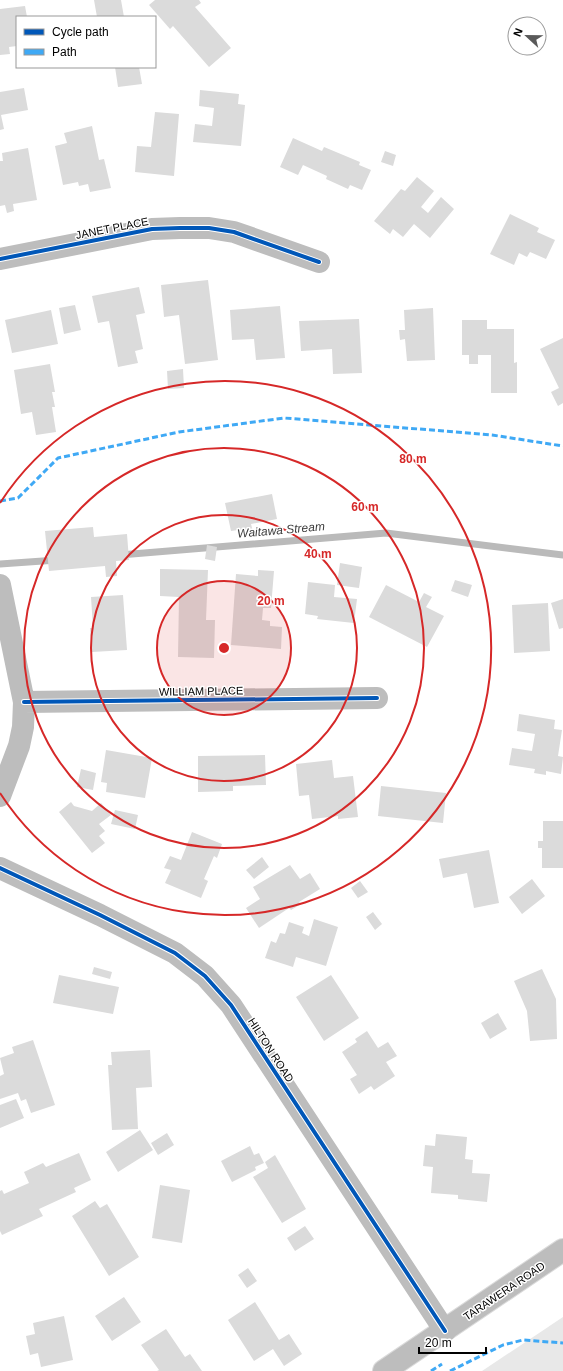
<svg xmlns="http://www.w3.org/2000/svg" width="563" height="1371" font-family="Arial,sans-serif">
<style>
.green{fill:#e8e8e8}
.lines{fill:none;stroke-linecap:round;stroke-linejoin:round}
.stream{stroke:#bababa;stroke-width:7}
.building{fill:#dbdbdb}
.major-casing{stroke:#dbdbdb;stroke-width:24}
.minor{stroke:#bdbdbd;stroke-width:22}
.major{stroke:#bdbdbd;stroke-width:22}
.quiet{stroke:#3fa9f5;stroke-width:3;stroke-dasharray:6 3;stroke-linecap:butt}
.cycleway-casing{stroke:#fff;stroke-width:6}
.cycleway{stroke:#0057b8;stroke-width:4}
.ring{fill:none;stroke:#d62828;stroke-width:2}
.labels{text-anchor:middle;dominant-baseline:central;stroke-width:3;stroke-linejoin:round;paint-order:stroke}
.street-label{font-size:11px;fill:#000;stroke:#fff}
.water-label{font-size:12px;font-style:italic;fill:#3d3d3d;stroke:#fff}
.centre{fill:#d62828;stroke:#fff;stroke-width:2}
.ring-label{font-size:12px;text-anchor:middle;font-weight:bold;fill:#d62828;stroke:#fff;stroke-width:3;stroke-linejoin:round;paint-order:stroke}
</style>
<rect width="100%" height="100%" fill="#fff"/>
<path class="green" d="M 563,1317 L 563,1371 L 482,1371 Z"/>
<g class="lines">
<path class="stream" d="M 120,555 L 386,533 L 563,555
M 0,564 L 57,560"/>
</g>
<path class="building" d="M 94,0 L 121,0 L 124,17 L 97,17 Z
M 155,0 L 199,0 L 201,3 L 195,7 L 231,48 L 209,67 L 173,26 L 170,29 L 149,5 Z
M 25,6 L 27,17 L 17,17 L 17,46 L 9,47 L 10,54 L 0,55 L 0,9 Z
M 115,67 L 139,67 L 142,84 L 118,87 Z
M 24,88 L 28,110 L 1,115 L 4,129 L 0,130 L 0,92 Z
M 200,90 L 239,94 L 238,104 L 245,105 L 241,146 L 193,142 L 195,124 L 212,126 L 214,108 L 199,106 Z
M 155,112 L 179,114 L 174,176 L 135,172 L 137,146 L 151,147 Z
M 92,126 L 99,160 L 104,159 L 111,188 L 90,192 L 88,184 L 79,186 L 78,182 L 63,185 L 55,146 L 67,143 L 64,133 Z
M 293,138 L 322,151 L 324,147 L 360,162 L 359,165 L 371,170 L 362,190 L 350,185 L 348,189 L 326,179 L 327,176 L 303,165 L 298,175 L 280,167 Z
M 28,148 L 37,200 L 13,204 L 14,211 L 7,213 L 5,205 L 0,206 L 0,161 L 3,161 L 2,153 Z
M 385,151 L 396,155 L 393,166 L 381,162 Z
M 417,177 L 434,191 L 421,207 L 428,213 L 441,197 L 454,209 L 430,238 L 414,224 L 403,237 L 393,229 L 390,234 L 374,221 L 401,189 L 405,191 Z
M 510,214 L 539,228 L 537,232 L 555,240 L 546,259 L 530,252 L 527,257 L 519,253 L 514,265 L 490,254 Z
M 208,280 L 218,360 L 185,364 L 179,315 L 164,317 L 161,285 Z
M 139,287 L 145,313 L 136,315 L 143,349 L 135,351 L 138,363 L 118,367 L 109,321 L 98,323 L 92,296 Z
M 75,305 L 81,330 L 64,334 L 59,308 Z
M 280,306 L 285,358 L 256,360 L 254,339 L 232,340 L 230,310 Z
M 433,308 L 435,360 L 407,361 L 405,339 L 400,340 L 399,330 L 405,330 L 404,310 Z
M 51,310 L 58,344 L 12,353 L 5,320 Z
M 359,319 L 362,373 L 333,374 L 332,349 L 301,351 L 299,321 Z
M 462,320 L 487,320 L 487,329 L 514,329 L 514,363 L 517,362 L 517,393 L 491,393 L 491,355 L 478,355 L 478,364 L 469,364 L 469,355 L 462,355 Z
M 563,338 L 563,403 L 558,406 L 551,392 L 559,388 L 540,349 Z
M 50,364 L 55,392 L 52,392 L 55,407 L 52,407 L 56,432 L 36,435 L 32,412 L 21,414 L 14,370 Z
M 183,369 L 184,388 L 168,389 L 167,371 Z
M 272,494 L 277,519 L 251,524 L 253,532 L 239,535 L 238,530 L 231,531 L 225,503 Z
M 93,527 L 94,537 L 127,534 L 129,560 L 116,561 L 117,576 L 106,577 L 105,566 L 49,571 L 45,531 Z
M 207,545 L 217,547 L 215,561 L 205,559 Z
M 340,563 L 362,567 L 359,588 L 337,585 Z
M 160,569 L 208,570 L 206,620 L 215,620 L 214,658 L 178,657 L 179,597 L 160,596 Z
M 258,570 L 274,571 L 271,608 L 263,608 L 262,620 L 270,621 L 270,626 L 282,627 L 281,649 L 231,645 L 236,574 L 258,576 Z
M 455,580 L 472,585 L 468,597 L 451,591 Z
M 308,582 L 335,585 L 334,597 L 357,599 L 354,623 L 317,619 L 318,616 L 305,614 Z
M 386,585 L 419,602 L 424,593 L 432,597 L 426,607 L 444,616 L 427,647 L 369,617 Z
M 123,595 L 127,650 L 92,652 L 90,628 L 93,628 L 91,597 Z
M 563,599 L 563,628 L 559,629 L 551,603 Z
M 548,603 L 550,651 L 514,653 L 512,605 Z
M 519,714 L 555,720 L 554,729 L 562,730 L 558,756 L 563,757 L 561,774 L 546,771 L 546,775 L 534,773 L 535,769 L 509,765 L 512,748 L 532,751 L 535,734 L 517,731 Z
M 106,750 L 152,758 L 145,798 L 106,792 L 107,783 L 101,782 Z
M 265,755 L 266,785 L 233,786 L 233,791 L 198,792 L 198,756 Z
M 332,760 L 334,778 L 353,776 L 358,817 L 338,819 L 338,816 L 312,819 L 309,795 L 299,796 L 296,764 Z
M 81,769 L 96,773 L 93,790 L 77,787 Z
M 381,786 L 446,793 L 443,823 L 378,816 Z
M 71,802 L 74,806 L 92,811 L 101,803 L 111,815 L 99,824 L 105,831 L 99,836 L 105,843 L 92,853 L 59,812 Z
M 115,810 L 138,815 L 135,829 L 111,824 Z
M 543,821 L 563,821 L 563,868 L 542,868 L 542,848 L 538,848 L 538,841 L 543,841 Z
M 192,832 L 222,844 L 217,858 L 214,856 L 204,879 L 208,881 L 201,898 L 165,883 L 171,870 L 164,868 L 170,856 L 181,860 Z
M 489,850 L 499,903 L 474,908 L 467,873 L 443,878 L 439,859 Z
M 262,857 L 269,867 L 254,879 L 246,870 Z
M 290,865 L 300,879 L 310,873 L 320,889 L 299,902 L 301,904 L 291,910 L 289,908 L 259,928 L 246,908 L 260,899 L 253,887 Z
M 532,879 L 545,896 L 522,914 L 509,897 Z
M 360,881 L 368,892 L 358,898 L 351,888 Z
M 373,912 L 382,924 L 375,930 L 366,917 Z
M 314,919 L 338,927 L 326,966 L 296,957 L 293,967 L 265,958 L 271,941 L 276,943 L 280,933 L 285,934 L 289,922 L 304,927 L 302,933 L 309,936 Z
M 94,967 L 112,972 L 110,979 L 92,974 Z
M 542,969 L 556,999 L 557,1039 L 530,1041 L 527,1011 L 514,981 Z
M 59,975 L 119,987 L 113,1014 L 53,1003 Z
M 331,975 L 359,1018 L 324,1041 L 296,997 Z
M 498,1013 L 507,1029 L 490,1039 L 481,1023 Z
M 367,1031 L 378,1048 L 388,1042 L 397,1056 L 386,1062 L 395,1076 L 374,1090 L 371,1086 L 359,1094 L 350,1079 L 357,1075 L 342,1052 L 357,1042 L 355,1039 Z
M 33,1040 L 55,1105 L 31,1113 L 26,1099 L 21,1101 L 18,1093 L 0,1099 L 0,1076 L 4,1074 L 0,1058 L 14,1053 L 12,1047 Z
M 150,1050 L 152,1087 L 136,1088 L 138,1129 L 112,1130 L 108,1065 L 112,1065 L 111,1052 Z
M 16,1099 L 24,1118 L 0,1128 L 0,1105 Z
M 140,1130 L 153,1150 L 118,1172 L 106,1152 Z
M 167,1133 L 174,1145 L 158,1155 L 151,1143 Z
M 436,1134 L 467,1137 L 465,1159 L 473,1160 L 472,1173 L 490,1174 L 487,1202 L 458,1199 L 458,1195 L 431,1193 L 433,1167 L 423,1166 L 425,1145 L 435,1146 Z
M 250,1146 L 254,1155 L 259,1153 L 264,1163 L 255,1167 L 256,1170 L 232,1182 L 221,1161 Z
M 79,1153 L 91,1180 L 74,1188 L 76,1192 L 39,1209 L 43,1216 L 2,1235 L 0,1231 L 0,1191 L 2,1190 L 4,1194 L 29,1183 L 24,1172 L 43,1163 L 46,1167 Z
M 275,1155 L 306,1209 L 282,1223 L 253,1177 L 268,1168 L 265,1162 Z
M 160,1185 L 190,1190 L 182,1243 L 152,1238 Z
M 95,1201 L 100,1208 L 107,1204 L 139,1257 L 109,1276 L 72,1216 Z
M 305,1226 L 314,1239 L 295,1251 L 287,1238 Z
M 248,1268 L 257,1281 L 247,1288 L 238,1275 Z
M 124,1297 L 141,1322 L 112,1341 L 95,1316 Z
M 255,1302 L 279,1340 L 289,1334 L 302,1354 L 284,1366 L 273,1349 L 254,1361 L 228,1320 Z
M 64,1316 L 73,1360 L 41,1367 L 38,1353 L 30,1355 L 26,1336 L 35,1334 L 33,1323 Z
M 166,1329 L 185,1357 L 190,1354 L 202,1371 L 157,1371 L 159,1370 L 141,1345 Z"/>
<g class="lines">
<defs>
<path id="major" d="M 384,1371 L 563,1250"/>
</defs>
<use href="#major" class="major-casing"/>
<path class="minor" d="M 0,259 L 152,229 L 180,228 L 209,228 L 234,232 L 319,262
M 0,585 L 24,702 L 23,727 L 19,746 L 0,796
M 24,702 L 377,698
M 0,868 L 100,915 L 175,953 L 205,976 L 231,1005 L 445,1331"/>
<use href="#major" class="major"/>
<path class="quiet" d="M 0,501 L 18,498 L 58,458 L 179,432 L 284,418 L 492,435 L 563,446
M 431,1371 L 442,1364
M 450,1371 L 503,1345 L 523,1340 L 563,1343"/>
<defs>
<path id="cycleway" d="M 0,259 L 152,229 L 180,228 L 209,228 L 234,232 L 319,262
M 24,702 L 377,698
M 0,868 L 100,915 L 175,953 L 205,976 L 231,1005 L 445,1331"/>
</defs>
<use href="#cycleway" class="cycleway-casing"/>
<use href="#cycleway" class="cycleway"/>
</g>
<circle cx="224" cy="648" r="67" fill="#d62828" fill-opacity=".12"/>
<g class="ring">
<circle cx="224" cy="648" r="67"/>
<circle cx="224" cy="648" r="133"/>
<circle cx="224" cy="648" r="200"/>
<path d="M0 503A267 267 0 1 1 0 793"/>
</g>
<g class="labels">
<g class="street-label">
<text transform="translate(112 228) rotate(-11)">JANET PLACE</text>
<text transform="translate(201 691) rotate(-1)">WILLIAM PLACE</text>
<text transform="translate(271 1050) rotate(57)">HILTON ROAD</text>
<text transform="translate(504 1291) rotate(-34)">TARAWERA ROAD</text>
</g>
<g class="water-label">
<text transform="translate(281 530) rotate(-5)">Waitawa Stream</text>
</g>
</g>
<circle cx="224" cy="648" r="6" class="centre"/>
<g class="ring-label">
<text x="413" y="463">80 m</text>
<text x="365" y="511">60 m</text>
<text x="318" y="558">40 m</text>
<text x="271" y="605">20 m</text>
</g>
<rect x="16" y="16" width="140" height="52" fill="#ffffff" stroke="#999999"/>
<rect x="24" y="29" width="20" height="6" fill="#0057b8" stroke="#999999"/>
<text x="52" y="36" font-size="12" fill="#000000">Cycle path</text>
<rect x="24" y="49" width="20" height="6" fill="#3fa9f5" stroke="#999999"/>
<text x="52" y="56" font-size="12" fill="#000000">Path</text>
<g transform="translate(527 36) rotate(292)"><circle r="19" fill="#ffffff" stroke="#999999"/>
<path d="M0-3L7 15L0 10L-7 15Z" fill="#595959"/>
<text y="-6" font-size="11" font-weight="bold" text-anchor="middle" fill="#000000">N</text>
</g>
<path d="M419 1347v6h67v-6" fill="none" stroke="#000000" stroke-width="2"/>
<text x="425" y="1347" font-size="12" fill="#000000" stroke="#ffffff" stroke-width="3" paint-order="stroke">20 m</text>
</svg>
